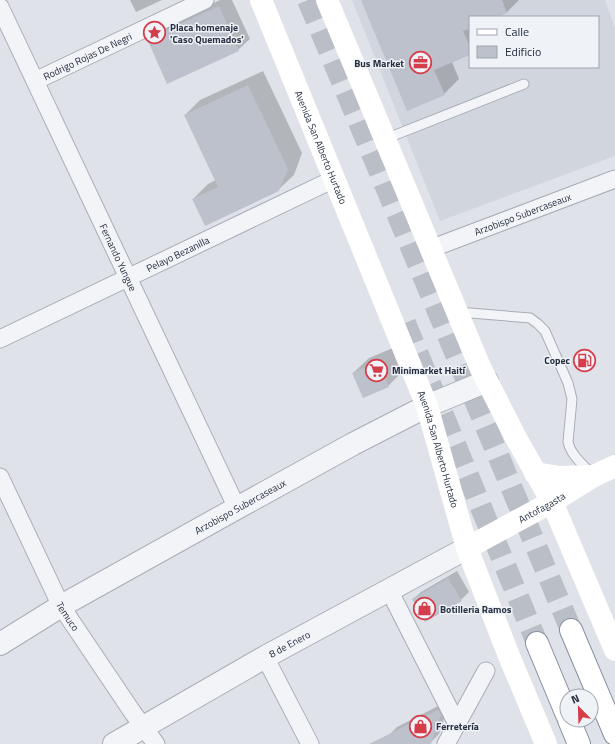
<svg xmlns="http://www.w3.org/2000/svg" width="615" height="744" font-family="'Titillium Web',sans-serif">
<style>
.built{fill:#d1d5de;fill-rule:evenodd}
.shadow{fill:#0003}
.building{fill:#bcc1cc}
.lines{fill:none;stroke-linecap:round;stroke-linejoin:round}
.motorway-tunnel{stroke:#babfc7;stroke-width:22;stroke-dasharray:22 11;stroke-linecap:butt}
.service-casing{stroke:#a8adb7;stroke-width:11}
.minor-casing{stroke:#a8adb7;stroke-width:19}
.tertiary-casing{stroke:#a8adb7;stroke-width:24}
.motorway-casing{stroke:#868fa1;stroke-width:24}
.service{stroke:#f2f4f7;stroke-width:9}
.minor{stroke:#f2f4f7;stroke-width:17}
.tertiary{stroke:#f2f4f7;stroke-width:22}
.secondary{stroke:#fff;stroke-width:22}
.motorway{stroke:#fff;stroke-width:22}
.labels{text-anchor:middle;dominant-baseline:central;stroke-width:3;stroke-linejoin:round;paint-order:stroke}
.poi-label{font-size:10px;font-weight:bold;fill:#272f41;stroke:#eff2f7;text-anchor:start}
.street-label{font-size:10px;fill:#272f41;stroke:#eff2f7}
</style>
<rect width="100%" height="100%" fill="#dfe3e9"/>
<path class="built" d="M 352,0 L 605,0 L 615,28 L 615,156 L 440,221 ZM 470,17 L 598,17 L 598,67 L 470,67 Z"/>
<path class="shadow" d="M 130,0 L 162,0 L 136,12 Z
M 220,0 L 232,0 L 250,39 L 238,50 L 148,39 L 159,28 Z
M 362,0 L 519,0 L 507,12 L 495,17 L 470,17 L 470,54 L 452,62 L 459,79 L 444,94 Z
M 263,71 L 302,153 L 294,175 L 278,190 L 193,199 L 208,184 L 216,180 L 185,115 L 200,100 Z
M 393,348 L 403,371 L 388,386 L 353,373 L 369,358 Z
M 457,571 L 469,592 L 461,600 L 426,621 L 413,599 L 421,592 Z
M 446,702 L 448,706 L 439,734 L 431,742 L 427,744 L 394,744 L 390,734 L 397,727 Z"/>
<path class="building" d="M 361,0 L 502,0 L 507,13 L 498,17 L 470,17 L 470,29 L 463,31 L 470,47 L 470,55 L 434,70 L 445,95 L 407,111 Z
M 219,6 L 239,51 L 167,84 L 147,39 Z
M 248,85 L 288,169 L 279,191 L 205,226 L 192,199 L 218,187 L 184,115 Z
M 378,362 L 389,387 L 363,398 L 352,373 Z
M 448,578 L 462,601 L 425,622 L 412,599 Z
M 438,710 L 441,715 L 431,744 L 369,744 Z"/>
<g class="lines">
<path class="motorway-tunnel" d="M 308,0 L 571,630
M 405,323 L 537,643"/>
<defs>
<path id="service" d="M 385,139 L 524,84
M 458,312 L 530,318 L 538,324 L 545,331 L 568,383 L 572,399 L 568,442 C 571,455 582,464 592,474"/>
<g id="minor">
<path id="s1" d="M 0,7 L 237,508"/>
<path id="s2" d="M 35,81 L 205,0"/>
<path id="s3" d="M 430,249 L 615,179"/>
<path id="s4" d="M 0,339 L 334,179"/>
<path id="s5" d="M 0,477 L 61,606 L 133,713 L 156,744"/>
<path d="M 389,590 L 457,724"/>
<path d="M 265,657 L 310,744"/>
<path d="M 446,744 L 486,671"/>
</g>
<g id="tertiary">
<path id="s6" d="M 0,644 L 61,606 L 237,508 L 353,444 L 427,406 L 487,381"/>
<path id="s7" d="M 114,744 L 265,657 L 467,548"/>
</g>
<path id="motorway" d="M 571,630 L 615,734
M 537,643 L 567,715
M 569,720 L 579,744"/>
</defs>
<use href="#service" class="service-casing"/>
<use href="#minor" class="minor-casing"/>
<use href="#tertiary" class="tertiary-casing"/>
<use href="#motorway" class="motorway-casing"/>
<use href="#service" class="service"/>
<use href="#minor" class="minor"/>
<use href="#tertiary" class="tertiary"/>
<g class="secondary">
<path id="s8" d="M 261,0 L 427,406 L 467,548 L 509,656 L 546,744"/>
<path d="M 327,0 L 480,367 L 516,438 L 552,502 L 615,650"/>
<path d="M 535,473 L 560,477 L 593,476"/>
<path id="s9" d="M 467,548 L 552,502 L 594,476 L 615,466"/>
</g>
<use href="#motorway" class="motorway"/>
</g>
<defs>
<symbol id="sight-ring" viewBox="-11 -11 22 22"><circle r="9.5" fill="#eff2f7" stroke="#d63d4a" stroke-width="1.5"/><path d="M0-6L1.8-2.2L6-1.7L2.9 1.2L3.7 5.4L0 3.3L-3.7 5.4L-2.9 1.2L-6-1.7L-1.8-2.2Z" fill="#d63d4a"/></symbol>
<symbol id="office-ring" viewBox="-11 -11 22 22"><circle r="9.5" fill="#eff2f7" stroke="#d63d4a" stroke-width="1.5"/><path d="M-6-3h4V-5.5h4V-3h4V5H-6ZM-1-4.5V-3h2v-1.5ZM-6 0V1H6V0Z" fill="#d63d4a"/></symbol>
<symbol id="fuel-ring" viewBox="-11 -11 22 22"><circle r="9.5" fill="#eff2f7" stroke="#d63d4a" stroke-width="1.5"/><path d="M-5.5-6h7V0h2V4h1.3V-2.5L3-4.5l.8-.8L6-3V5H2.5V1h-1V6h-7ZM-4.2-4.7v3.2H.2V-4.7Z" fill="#d63d4a"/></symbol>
<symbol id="supermarket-ring" viewBox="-11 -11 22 22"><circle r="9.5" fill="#eff2f7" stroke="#d63d4a" stroke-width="1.5"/><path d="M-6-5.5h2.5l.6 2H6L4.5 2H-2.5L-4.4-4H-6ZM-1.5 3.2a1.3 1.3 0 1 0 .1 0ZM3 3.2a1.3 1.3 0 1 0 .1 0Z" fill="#d63d4a"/></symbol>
<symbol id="shop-ring" viewBox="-11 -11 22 22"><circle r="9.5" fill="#eff2f7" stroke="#d63d4a" stroke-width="1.5"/><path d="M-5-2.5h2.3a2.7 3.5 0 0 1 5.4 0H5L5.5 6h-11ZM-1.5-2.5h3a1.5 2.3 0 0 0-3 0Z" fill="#d63d4a"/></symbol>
</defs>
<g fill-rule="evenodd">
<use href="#sight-ring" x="142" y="20" width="25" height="25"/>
<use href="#office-ring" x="408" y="50" width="25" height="25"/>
<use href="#fuel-ring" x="572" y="348" width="25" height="25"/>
<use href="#supermarket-ring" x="364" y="358" width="25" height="25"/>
<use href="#shop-ring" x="412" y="596" width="25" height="25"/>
<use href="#shop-ring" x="408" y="714" width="25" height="25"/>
</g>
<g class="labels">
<g class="poi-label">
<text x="170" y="27">Placa homenaje<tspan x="170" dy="12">'Caso Quemados'</tspan></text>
<text x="404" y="63" text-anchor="end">Bus Market</text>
<text x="570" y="360" text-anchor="end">Copec</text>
<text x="392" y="370">Minimarket Haití</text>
<text x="440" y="609">Botilleria Ramos</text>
<text x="436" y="726">Ferretería</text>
</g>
<g class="street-label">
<text stroke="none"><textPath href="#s2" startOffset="58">Rodrigo Rojas De Negri</textPath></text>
<text stroke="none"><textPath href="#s8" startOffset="159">Avenida San Alberto Hurtado</textPath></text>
<text stroke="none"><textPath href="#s3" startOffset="99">Arzobispo Subercaseaux</textPath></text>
<text stroke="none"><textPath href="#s4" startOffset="197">Pelayo Bezanilla</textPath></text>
<text stroke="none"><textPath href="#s1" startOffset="277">Fernando Yungue</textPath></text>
<text stroke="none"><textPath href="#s8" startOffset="483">Avenida San Alberto Hurtado</textPath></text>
<text stroke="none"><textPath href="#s6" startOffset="277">Arzobispo Subercaseaux</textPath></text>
<text stroke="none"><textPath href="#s9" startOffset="85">Antofagasta</textPath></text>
<text stroke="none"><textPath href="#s5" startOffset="155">Temuco</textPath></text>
<text stroke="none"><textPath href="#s7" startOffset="202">8 de Enero</textPath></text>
</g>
</g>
<rect x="469" y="16" width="130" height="52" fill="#eff2f7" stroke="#9fa4ae"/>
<rect x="477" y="29" width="20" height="6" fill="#ffffff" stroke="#9fa4ae"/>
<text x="505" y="36" font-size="12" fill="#272f41">Calle</text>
<rect x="477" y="46" width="20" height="12" fill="#bcc1cc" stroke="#9fa4ae"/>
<text x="505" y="56" font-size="12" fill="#272f41">Edificio</text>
<g transform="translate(579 708) rotate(337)"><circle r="19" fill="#eff2f7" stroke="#9fa4ae"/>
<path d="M0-3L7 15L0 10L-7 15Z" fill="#d63d4a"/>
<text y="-6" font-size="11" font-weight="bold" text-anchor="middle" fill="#272f41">N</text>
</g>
</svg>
